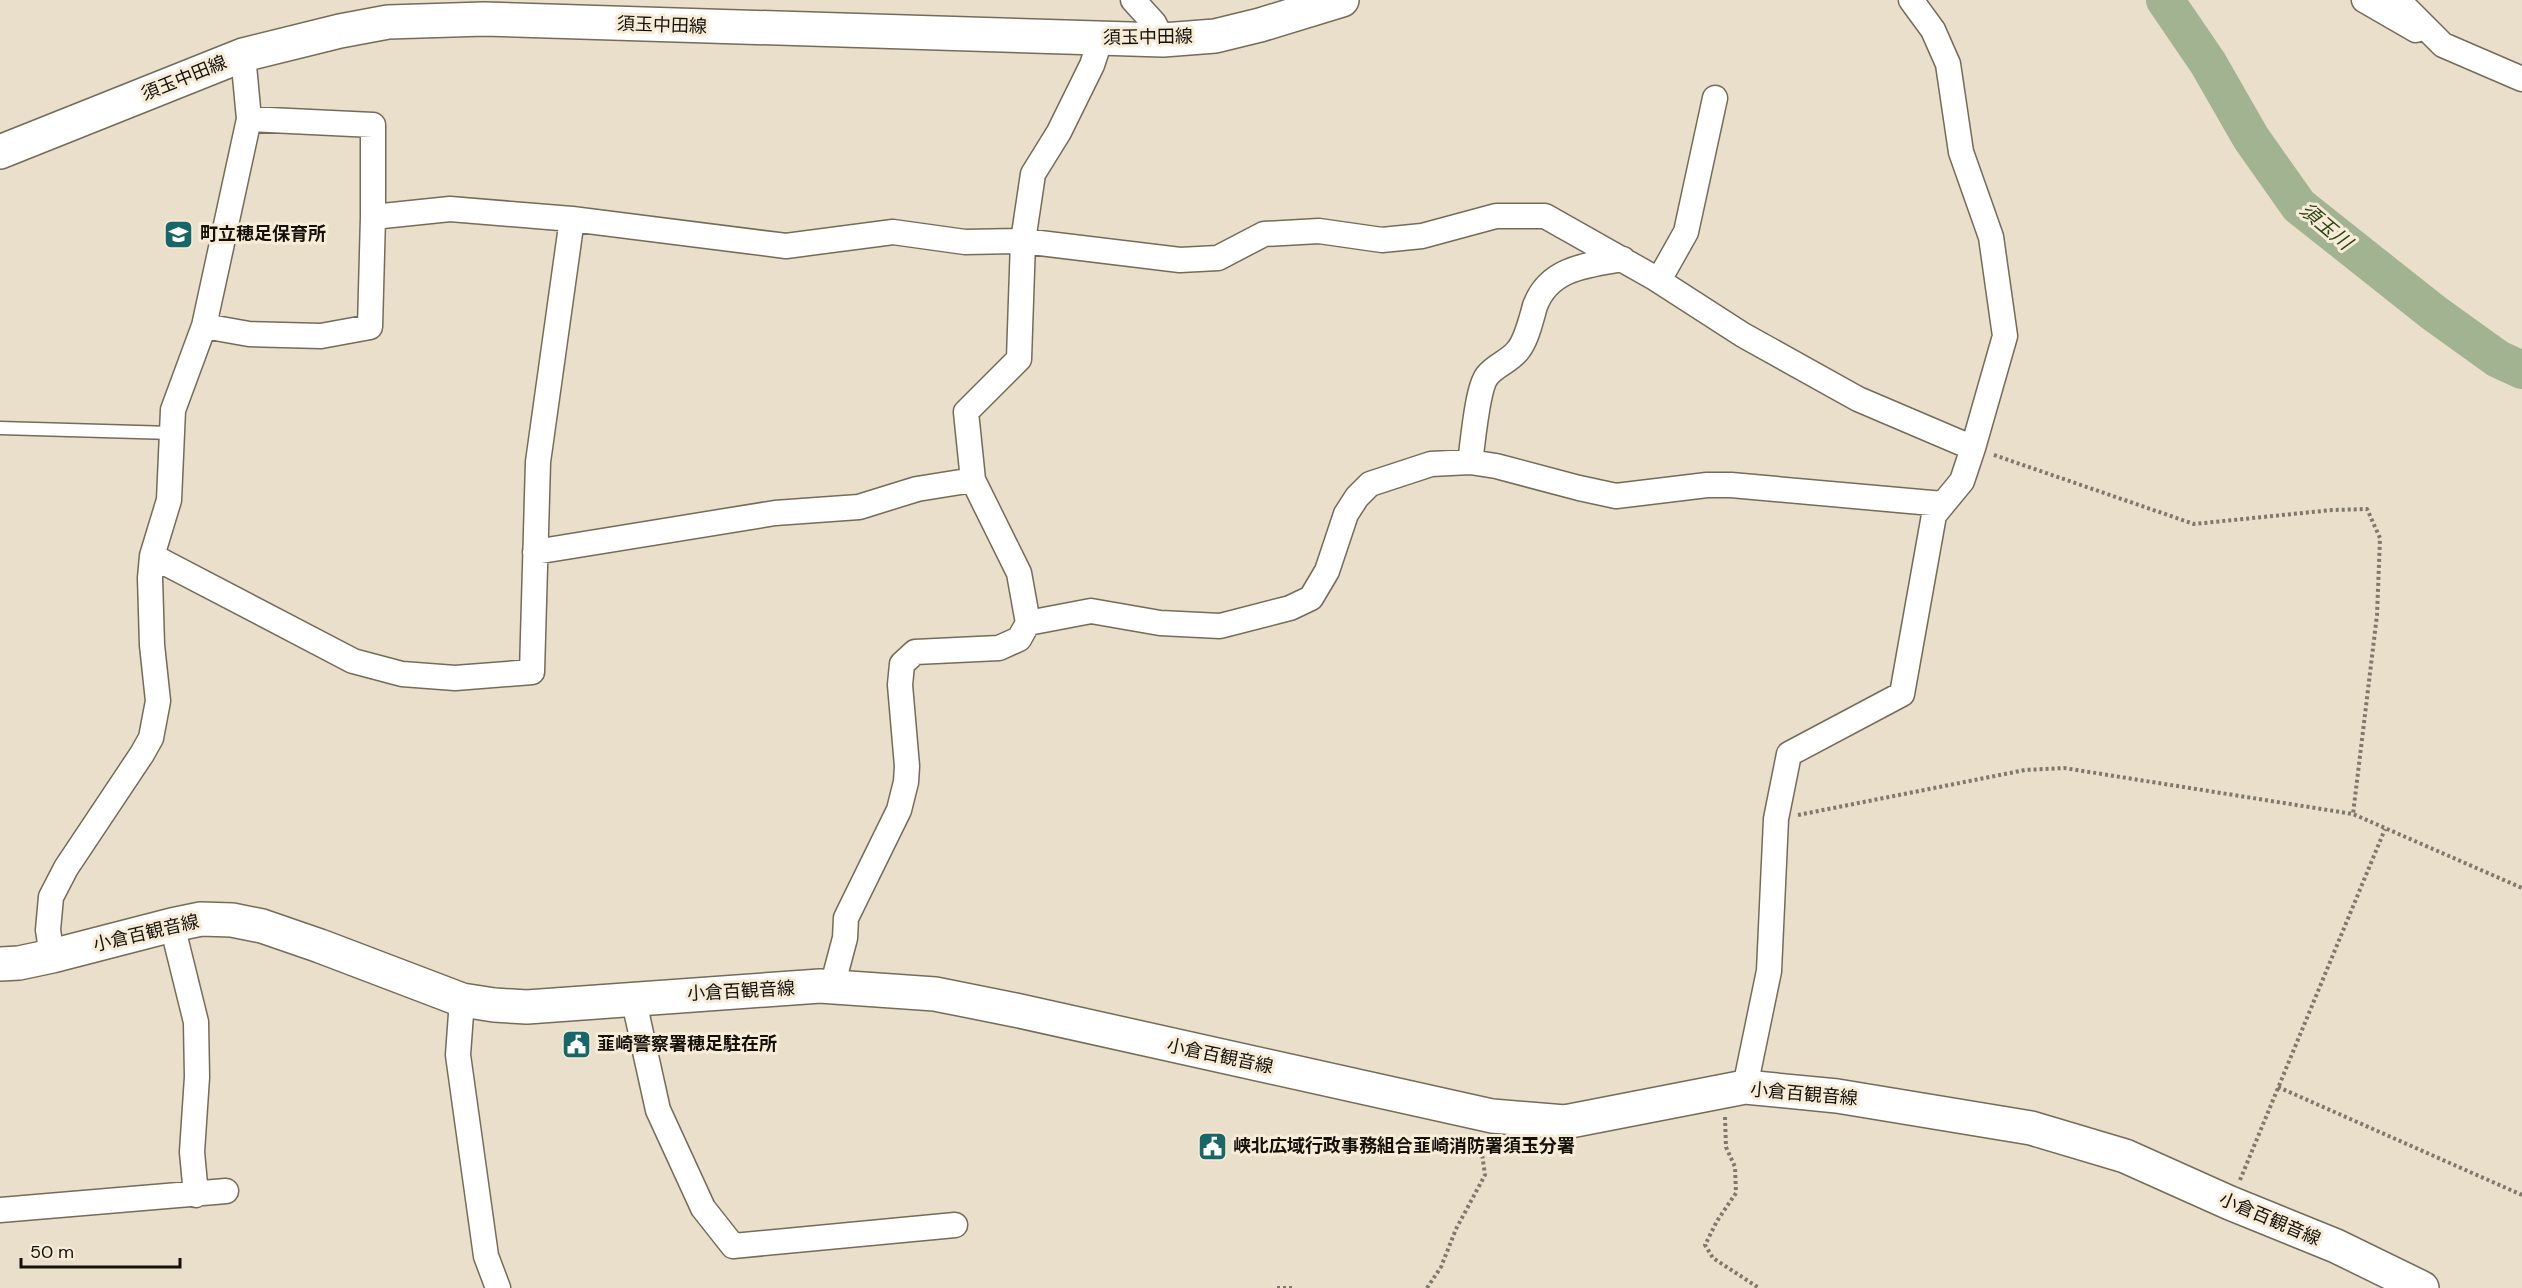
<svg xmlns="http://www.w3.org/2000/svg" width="2522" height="1288" font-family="'DM Sans','Noto Sans JP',sans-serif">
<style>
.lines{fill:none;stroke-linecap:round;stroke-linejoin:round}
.river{stroke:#a2b392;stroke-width:38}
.lane-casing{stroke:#746b59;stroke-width:15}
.street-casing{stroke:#746b59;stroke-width:27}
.secondary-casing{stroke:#746b59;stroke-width:36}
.path{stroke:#80796b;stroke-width:4;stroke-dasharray:3 3;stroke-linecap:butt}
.lane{stroke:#fff;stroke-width:12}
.street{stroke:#fff;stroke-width:24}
.secondary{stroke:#fff;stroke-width:33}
.labels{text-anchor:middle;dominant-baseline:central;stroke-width:6;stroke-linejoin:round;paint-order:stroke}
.street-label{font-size:18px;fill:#15110a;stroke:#f6ecd8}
.poi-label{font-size:18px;font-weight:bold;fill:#15110a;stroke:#f6ecd8;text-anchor:start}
.water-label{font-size:20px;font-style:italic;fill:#2d4310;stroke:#f6ecd8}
</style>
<rect width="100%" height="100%" fill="#e9dfcb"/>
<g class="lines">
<path class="river" d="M 2165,0 L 2208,63 L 2251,138 L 2299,206 L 2434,313 L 2498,359 L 2522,370"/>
<defs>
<path id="lane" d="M 0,428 L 172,433"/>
<path id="street" d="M 1133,0 L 1154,23 L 1163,40
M 2364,0 L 2416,30
M 2398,0 L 2443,45 L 2522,79
M 249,119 L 373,125 L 373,217 L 450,209 L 572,219 L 786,246 L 893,232 L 965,242 L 1023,241 L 1180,260 L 1218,258 L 1264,234 L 1319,231 L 1382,240 L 1422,236 L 1496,216 L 1545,216 L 1653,277 L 1743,335 L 1858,399 L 1973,448
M 1659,280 L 1686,232 L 1715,98
M 204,326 L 249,334 L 321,336 L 370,327 L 373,217
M 1470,462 C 1473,443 1477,389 1487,376 C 1495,365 1511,361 1519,349 C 1527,338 1531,320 1535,306 C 1549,268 1587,265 1623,259
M 535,552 L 775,513 L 859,507 L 917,489 L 973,480
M 152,556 L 353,661 L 402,674 L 455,678 L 532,672 L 538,462 L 572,219
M 1028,623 L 1019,573 L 973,480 L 966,412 L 1019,359 L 1023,241 L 1033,174 L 1059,132 L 1092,65 L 1101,38
M 172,925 L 196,1022 L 197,1077 L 192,1152 L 196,1195
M 52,956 L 48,930 L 51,897 L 66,868 L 142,754 L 151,738 L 158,701 L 152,645 L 150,578 L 152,556 L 169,500 L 173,410 L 204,326 L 249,119 L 243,55
M 832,987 L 845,938 L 846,918 L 899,810 L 906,782 L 907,766 L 900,685 L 902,664 L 915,652 L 999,648 L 1019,639 L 1028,623 L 1091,611 L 1160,623 L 1220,626 L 1290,608 L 1311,598 L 1327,571 L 1346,514 L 1357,497 L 1370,484 L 1431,464 L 1470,462 L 1496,466 L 1579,488 L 1616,496 L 1707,485 L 1731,485 L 1943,504
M 633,997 L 658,1110 L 703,1208 L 733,1246 L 955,1225
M 462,1000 L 458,1055 L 486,1256 L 498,1288
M 1745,1087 L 1769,971 L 1776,819 L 1789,754 L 1902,694 L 1934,515 L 1962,481 L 1973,448 L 2005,336 L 1991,237 L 1961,152 L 1948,64 L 1933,30 L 1911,0
M 0,1210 L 226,1191"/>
<path id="secondary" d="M 0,152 L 243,55 L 340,31 L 388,22 L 484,19 L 1163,40 L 1215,36 L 1260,25 L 1342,0
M 0,964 L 19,963 L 52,956 L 172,925 L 201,919 L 232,920 L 262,926 L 320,946 L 462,1000 L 494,1005 L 527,1007 L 820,986 L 935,994 L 1015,1010 L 1492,1116 L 1565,1122 L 1745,1087 L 1837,1096 L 2031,1128 L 2125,1156 L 2230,1203 L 2336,1246 L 2422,1288"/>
</defs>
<use href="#lane" class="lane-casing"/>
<use href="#street" class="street-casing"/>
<use href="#secondary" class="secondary-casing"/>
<path class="path" d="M 1994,455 L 2194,524 L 2332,510 L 2367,509 L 2380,538 L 2377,615 L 2353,814
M 1798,815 L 2025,770 L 2064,768 L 2353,814 L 2522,888
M 2278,1087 L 2522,1195
M 1725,1117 L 1726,1147 L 1735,1167 L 1736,1193 L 1717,1221 L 1705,1245 L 1713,1258 L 1759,1288
M 2240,1180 L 2385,829
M 1277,1288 L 1293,1288
M 1427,1288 L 1441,1267 L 1456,1229 L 1485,1175 L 1480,1139"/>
<use href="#lane" class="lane"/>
<use href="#street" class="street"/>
<use href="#secondary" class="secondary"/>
</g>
<defs>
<symbol id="school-square" viewBox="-11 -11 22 22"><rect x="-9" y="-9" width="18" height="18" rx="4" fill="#186768" stroke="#f6ecd8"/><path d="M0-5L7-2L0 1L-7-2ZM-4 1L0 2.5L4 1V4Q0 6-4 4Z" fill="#fff"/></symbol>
<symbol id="civic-square" viewBox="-11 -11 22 22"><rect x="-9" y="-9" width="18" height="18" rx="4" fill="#186768" stroke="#f6ecd8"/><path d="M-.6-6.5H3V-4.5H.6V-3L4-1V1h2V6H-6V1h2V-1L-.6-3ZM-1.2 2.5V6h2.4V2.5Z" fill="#fff"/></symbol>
</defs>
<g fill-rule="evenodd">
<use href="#school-square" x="162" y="218" width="33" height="33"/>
<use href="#civic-square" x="560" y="1028" width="33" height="33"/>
<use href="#civic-square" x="1196" y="1130" width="33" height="33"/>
</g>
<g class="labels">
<g class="street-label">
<text transform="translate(662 25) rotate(2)">須玉中田線</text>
<text transform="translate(1148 37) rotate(-1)">須玉中田線</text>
<text transform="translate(184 78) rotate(-22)">須玉中田線</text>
<text transform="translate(146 933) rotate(-13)">小倉百観音線</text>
<text transform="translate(741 991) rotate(-3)">小倉百観音線</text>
<text transform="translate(1220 1056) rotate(12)">小倉百観音線</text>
<text transform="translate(1804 1094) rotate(5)">小倉百観音線</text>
<text transform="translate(2270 1219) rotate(23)">小倉百観音線</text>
</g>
<g class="poi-label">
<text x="200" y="234">町立穂足保育所</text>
<text x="597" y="1044">韮崎警察署穂足駐在所</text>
<text x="1233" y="1146">峡北広域行政事務組合韮崎消防署須玉分署</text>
</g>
<g class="water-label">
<text transform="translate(2326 226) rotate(40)">須玉川</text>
</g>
</g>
<path d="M21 1258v9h159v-9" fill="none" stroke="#15110a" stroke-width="3"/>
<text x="30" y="1258" font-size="18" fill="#15110a" stroke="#f6ecd8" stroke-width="4.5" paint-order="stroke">50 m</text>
</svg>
